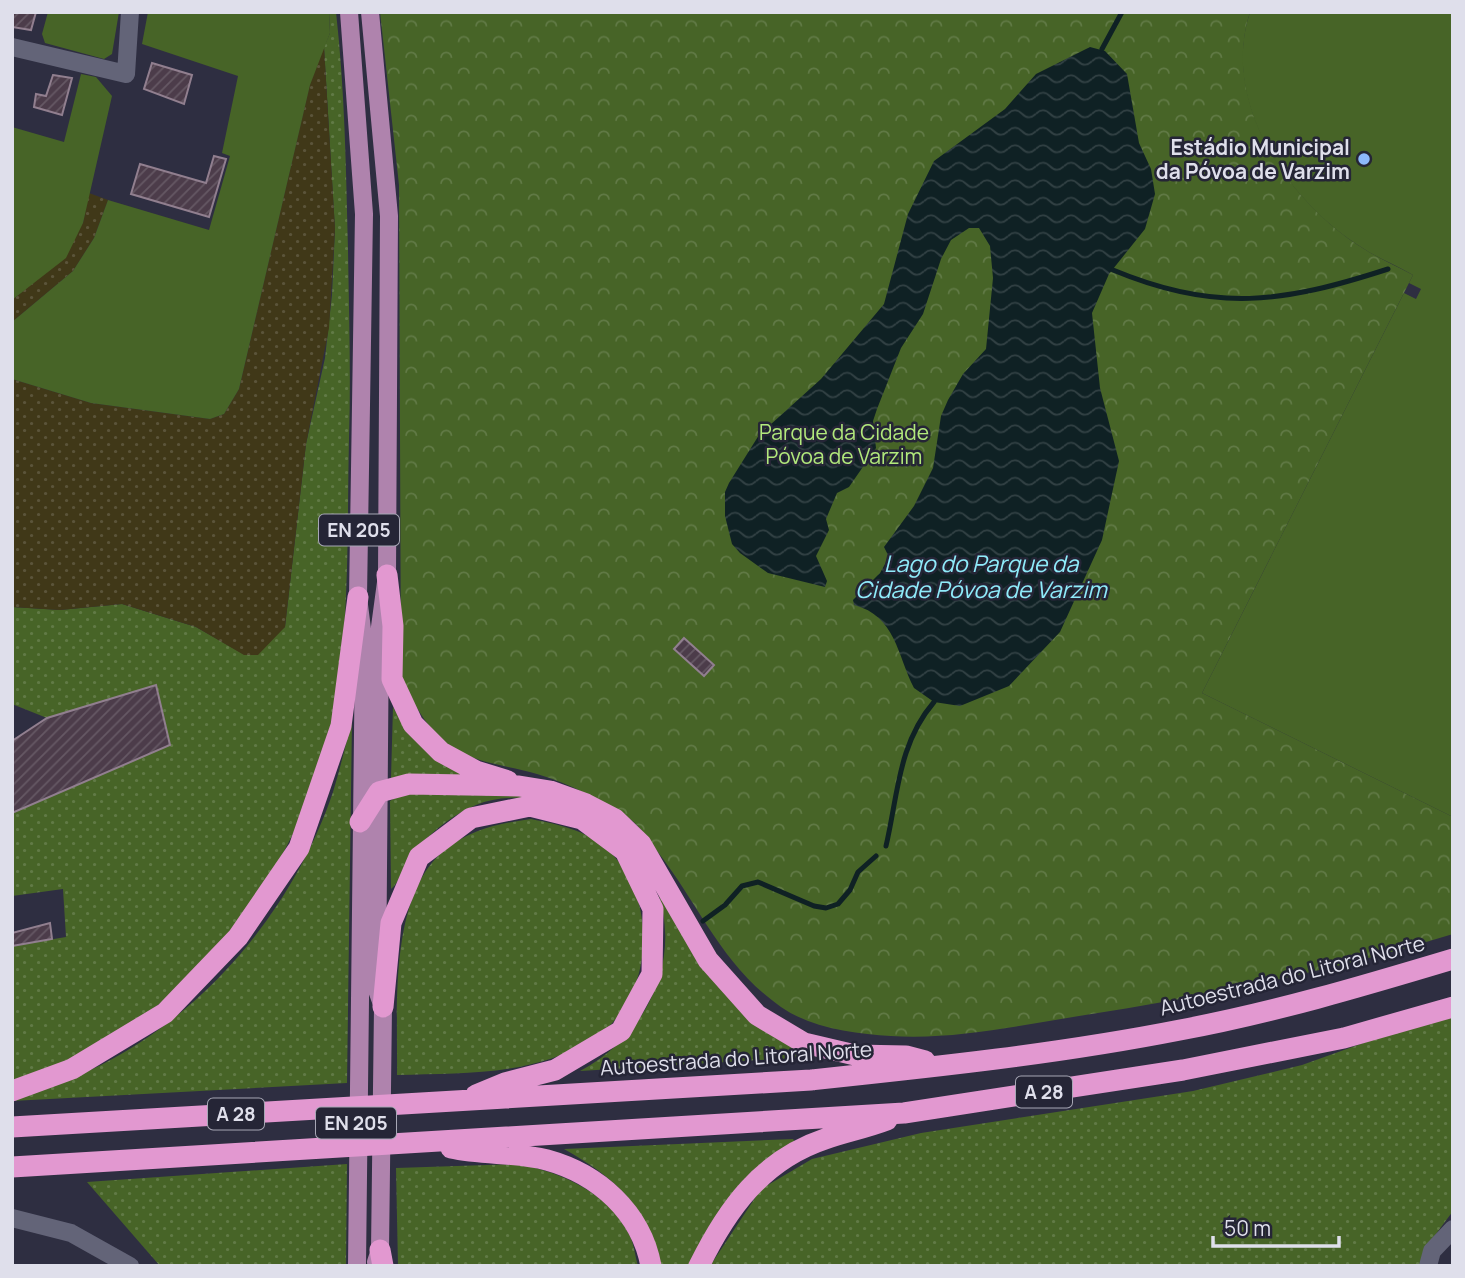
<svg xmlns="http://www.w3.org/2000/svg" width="1465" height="1278" font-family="Manrope,sans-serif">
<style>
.grass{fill:url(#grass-dots)}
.sand{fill:url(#sand-dots)}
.park{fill:url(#park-crowns)}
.garden{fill:#476427}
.water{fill:url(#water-waves)}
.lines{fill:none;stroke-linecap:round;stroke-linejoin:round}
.stream{stroke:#0f2124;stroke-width:5}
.building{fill:url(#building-hatch);stroke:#917f8f;stroke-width:2}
.minor{stroke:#636478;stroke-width:18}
.major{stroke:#af83ad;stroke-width:18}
.highway{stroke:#e298d0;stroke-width:21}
.poi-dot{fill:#8db9fc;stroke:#252536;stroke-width:2.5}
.labels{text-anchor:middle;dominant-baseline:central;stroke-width:5;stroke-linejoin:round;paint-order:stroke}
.shield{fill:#252536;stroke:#a7a7b5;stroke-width:2}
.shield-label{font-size:19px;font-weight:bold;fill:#dfdfeb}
.poi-label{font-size:21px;font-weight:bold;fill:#dfdfeb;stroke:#252536;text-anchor:end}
.park-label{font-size:21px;fill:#b2e97c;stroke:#252536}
.street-label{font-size:21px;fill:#dfdfeb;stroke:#252536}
.water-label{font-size:23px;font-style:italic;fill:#8febfa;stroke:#252536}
</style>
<defs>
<pattern id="grass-dots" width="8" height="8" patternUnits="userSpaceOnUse" patternTransform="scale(1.75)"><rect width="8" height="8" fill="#476427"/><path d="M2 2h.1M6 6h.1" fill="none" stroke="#617a46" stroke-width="1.8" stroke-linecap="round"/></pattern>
<pattern id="sand-dots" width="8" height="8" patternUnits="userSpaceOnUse" patternTransform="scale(1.75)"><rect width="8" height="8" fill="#403818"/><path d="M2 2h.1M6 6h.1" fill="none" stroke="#5b543a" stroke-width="1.8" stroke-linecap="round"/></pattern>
<pattern id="park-crowns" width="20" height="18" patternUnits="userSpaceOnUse" patternTransform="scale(1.75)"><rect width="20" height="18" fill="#476427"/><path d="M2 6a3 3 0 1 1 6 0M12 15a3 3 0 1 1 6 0" fill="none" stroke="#617a46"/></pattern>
<pattern id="water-waves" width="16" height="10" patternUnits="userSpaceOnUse" patternTransform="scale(1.75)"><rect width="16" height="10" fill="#0f2124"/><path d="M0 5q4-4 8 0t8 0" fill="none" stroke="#324144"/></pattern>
<pattern id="building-hatch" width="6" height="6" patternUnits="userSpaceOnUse" patternTransform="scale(1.75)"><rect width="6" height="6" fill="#4c3c4a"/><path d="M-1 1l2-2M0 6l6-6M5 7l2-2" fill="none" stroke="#655864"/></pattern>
</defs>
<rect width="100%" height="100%" fill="#2e2e41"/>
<path class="grass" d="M 329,12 L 336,12 C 345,92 346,170 348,250 C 349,313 351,376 349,439 C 347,528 350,627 334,713 C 308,849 214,984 91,1050 C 67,1063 38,1071 12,1082 L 12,946 L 66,937 L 63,889 L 12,896 L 12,813 L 170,744 L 156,685 L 47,718 L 12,704 L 12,607 L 60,610 L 122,604 L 196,627 L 245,655 L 285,627 L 306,444 L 325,358 L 332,295 L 335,229 L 324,47 L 330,33 Z
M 393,707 L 401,721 L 462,775 L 391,778 Z
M 352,720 L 347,1083 L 12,1101 C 41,1089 73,1079 101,1065 C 209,1010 294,907 333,792 C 340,769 346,744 352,720 Z
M 418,789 C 470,791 533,788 581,808 C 648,837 663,906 700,961 C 727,1003 764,1031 809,1051 L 810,1057 L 580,1071 C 705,1004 691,831 549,801 C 525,796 498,796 476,805 C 448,817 424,837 407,862 C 401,871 399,883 391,889 L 390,801 L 407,791 Z
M 531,819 C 561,825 591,831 613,855 C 659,904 653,1001 593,1039 C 534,1076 465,1073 397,1075 C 398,1010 388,894 446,849 C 471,829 501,823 531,819 Z
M 1453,1011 L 1453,1211 L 1427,1246 L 1420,1266 L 710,1266 L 761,1189 L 812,1159 L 921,1133 L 1193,1091 L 1302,1065 Z
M 793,1139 L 795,1142 L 690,1266 L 660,1266 C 649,1207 614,1177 564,1149 Z
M 347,1164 L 346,1266 L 160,1266 L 87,1182 Z
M 518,1164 C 563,1173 607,1192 629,1234 C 634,1243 635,1256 638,1266 L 398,1266 L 396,1168 Z"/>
<path class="sand" d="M 324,47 L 335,229 L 329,328 L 306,444 L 285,627 L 258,655 L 244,655 L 196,627 L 122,604 L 60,610 L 12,607 L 12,379 L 91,403 L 210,419 L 224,414 L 239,389 L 310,84 Z
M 89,193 L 108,200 L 94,238 L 73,271 L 12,322 L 12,300 L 29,286 L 83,223 Z"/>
<path class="park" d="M 380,12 L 1250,12 C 1221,102 1288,201 1361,247 C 1378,258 1396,266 1413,275 L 1202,693 L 1453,817 L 1453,934 C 1330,972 1205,996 1079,1016 C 1017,1026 953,1040 891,1036 C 855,1034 811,1028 781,1007 C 722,966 700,906 657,851 C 649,841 641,827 630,819 C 600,800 571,784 537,774 C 510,766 481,764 456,750 C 430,735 414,704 401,678 L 399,185 Z"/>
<path class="garden" d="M 48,12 L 119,12 L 112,54 L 104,59 L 45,43 L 42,34 Z
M 148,12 L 329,12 L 330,33 L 310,85 L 239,389 L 224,414 L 210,419 L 91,403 L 12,379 L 12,322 L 73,271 L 94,238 L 108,200 L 209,230 L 230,156 L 222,153 L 238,76 L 142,44 Z
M 1250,12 L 1453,12 L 1453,817 L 1202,693 L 1404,293 L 1416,299 L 1421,289 L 1409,283 L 1413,275 C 1396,265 1377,258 1361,247 C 1288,201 1220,102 1250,12 Z
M 81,74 L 96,77 L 112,96 L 83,223 L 66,258 L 12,300 L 12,127 L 64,142 Z"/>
<path class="water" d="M 1090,47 L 1105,51 L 1127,74 L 1139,143 L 1151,169 L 1155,194 L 1145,229 L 1109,274 L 1092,313 L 1100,388 L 1119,461 L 1102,540 L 1060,632 L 1009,686 L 960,706 L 934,702 L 914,688 C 897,655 896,616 854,605 L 853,600 L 880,573 L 889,557 L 884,547 L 914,506 L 933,468 L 941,416 L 948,400 L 963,374 L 986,349 L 993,278 L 990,246 L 979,228 L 969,228 L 951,240 L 941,259 L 923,314 L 901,348 L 877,409 L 873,421 L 876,448 L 849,487 L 837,493 L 826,519 L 829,530 L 816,556 L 827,581 L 825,587 L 768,573 L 740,553 L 732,544 L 725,516 L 725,492 L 729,483 L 759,435 L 821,379 L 884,304 L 908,214 L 934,161 L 1005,109 L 1036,74 Z"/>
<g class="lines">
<path class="stream" d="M 1102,49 L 1122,12
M 1113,270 C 1216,313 1283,303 1388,269
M 886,846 C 898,795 898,744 934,702
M 703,921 L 725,905 L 742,886 L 758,882 L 814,906 L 826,908 L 838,904 L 850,890 L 858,872 L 876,856"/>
</g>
<path class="building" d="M 12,12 L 36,12 L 31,30 L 12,27 Z
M 152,63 L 192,75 L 184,104 L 144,89 Z
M 53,75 L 72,78 L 62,115 L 34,107 L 36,94 L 46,96 Z
M 214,156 L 226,159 L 209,217 L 131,194 L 140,164 L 206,183 Z
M 684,638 L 714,665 L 704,676 L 674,649 Z
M 156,685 L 170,745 L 12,813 L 12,741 L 47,718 Z
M 50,923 L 52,939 L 12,946 L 12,933 Z"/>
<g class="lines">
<path class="minor" d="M 12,47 L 126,74 L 130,12
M 12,1218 L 71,1233 L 130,1266
M 1428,1266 L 1432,1251 L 1453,1229"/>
<path class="major" d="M 349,12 L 364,214 L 358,597 L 364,645 L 357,1266
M 370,12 L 389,216 L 387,575 L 380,627 L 377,990 L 383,1007 L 380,1250 L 376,1262"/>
<path class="highway" d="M 387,575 L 393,626 L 392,679 L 413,724 L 441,752 L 476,771 L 508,781
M 360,822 L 379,792 L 409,784 L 519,786 L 550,791 L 586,804 L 615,819 L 641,844 L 708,960 L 757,1015 L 804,1043 L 855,1055 L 906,1056 L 925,1061
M 383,1007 L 391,923 L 419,857 L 471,818 L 530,806 L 582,819 L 625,851 L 653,909 L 652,974 L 621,1031 L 555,1070 L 505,1083 L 476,1095
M 12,1091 L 72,1069 L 165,1013 L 238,937 L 299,848 L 341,726 L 358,597
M 12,1127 L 811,1080 C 934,1067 1058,1054 1180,1030 C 1272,1013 1363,986 1453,959
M 451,1148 C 483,1155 517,1152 547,1160 C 598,1174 641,1212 651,1266
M 12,1167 L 904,1113 L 1183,1070 L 1344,1038 L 1453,1007
M 380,1250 L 383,1266
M 699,1266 C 727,1209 762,1160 825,1139 C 845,1132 866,1128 887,1120"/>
</g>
<circle class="poi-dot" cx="1364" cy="159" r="7"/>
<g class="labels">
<g class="shield">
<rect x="319" y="514.5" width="80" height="31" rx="5"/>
<rect x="1016" y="1076.5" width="56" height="31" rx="5"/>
<rect x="208" y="1098.5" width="56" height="31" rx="5"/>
<rect x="316" y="1107.5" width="80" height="31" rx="5"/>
</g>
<g class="shield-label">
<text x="359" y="530">EN 205</text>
<text x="1044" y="1092">A 28</text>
<text x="236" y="1114">A 28</text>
<text x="356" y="1123">EN 205</text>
</g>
<g class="poi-label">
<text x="1350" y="147">Estádio Municipal<tspan x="1350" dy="24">da Póvoa de Varzim</tspan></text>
</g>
<g class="park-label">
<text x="844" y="432">Parque da Cidade<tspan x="844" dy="24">Póvoa de Varzim</tspan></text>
</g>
<g class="street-label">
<text transform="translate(1292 975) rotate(-14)">Autoestrada do Litoral Norte</text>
<text transform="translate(736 1058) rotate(-4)">Autoestrada do Litoral Norte</text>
</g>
<g class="water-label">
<text x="981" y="563">Lago do Parque da<tspan x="981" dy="26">Cidade Póvoa de Varzim</tspan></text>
</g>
</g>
<rect width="1465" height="1278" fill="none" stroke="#dfdfeb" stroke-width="28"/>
<path d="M1213 1236v10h126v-10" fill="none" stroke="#dfdfeb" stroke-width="3.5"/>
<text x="1224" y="1236" font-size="21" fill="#dfdfeb" stroke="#252536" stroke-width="5" paint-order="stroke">50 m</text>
</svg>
